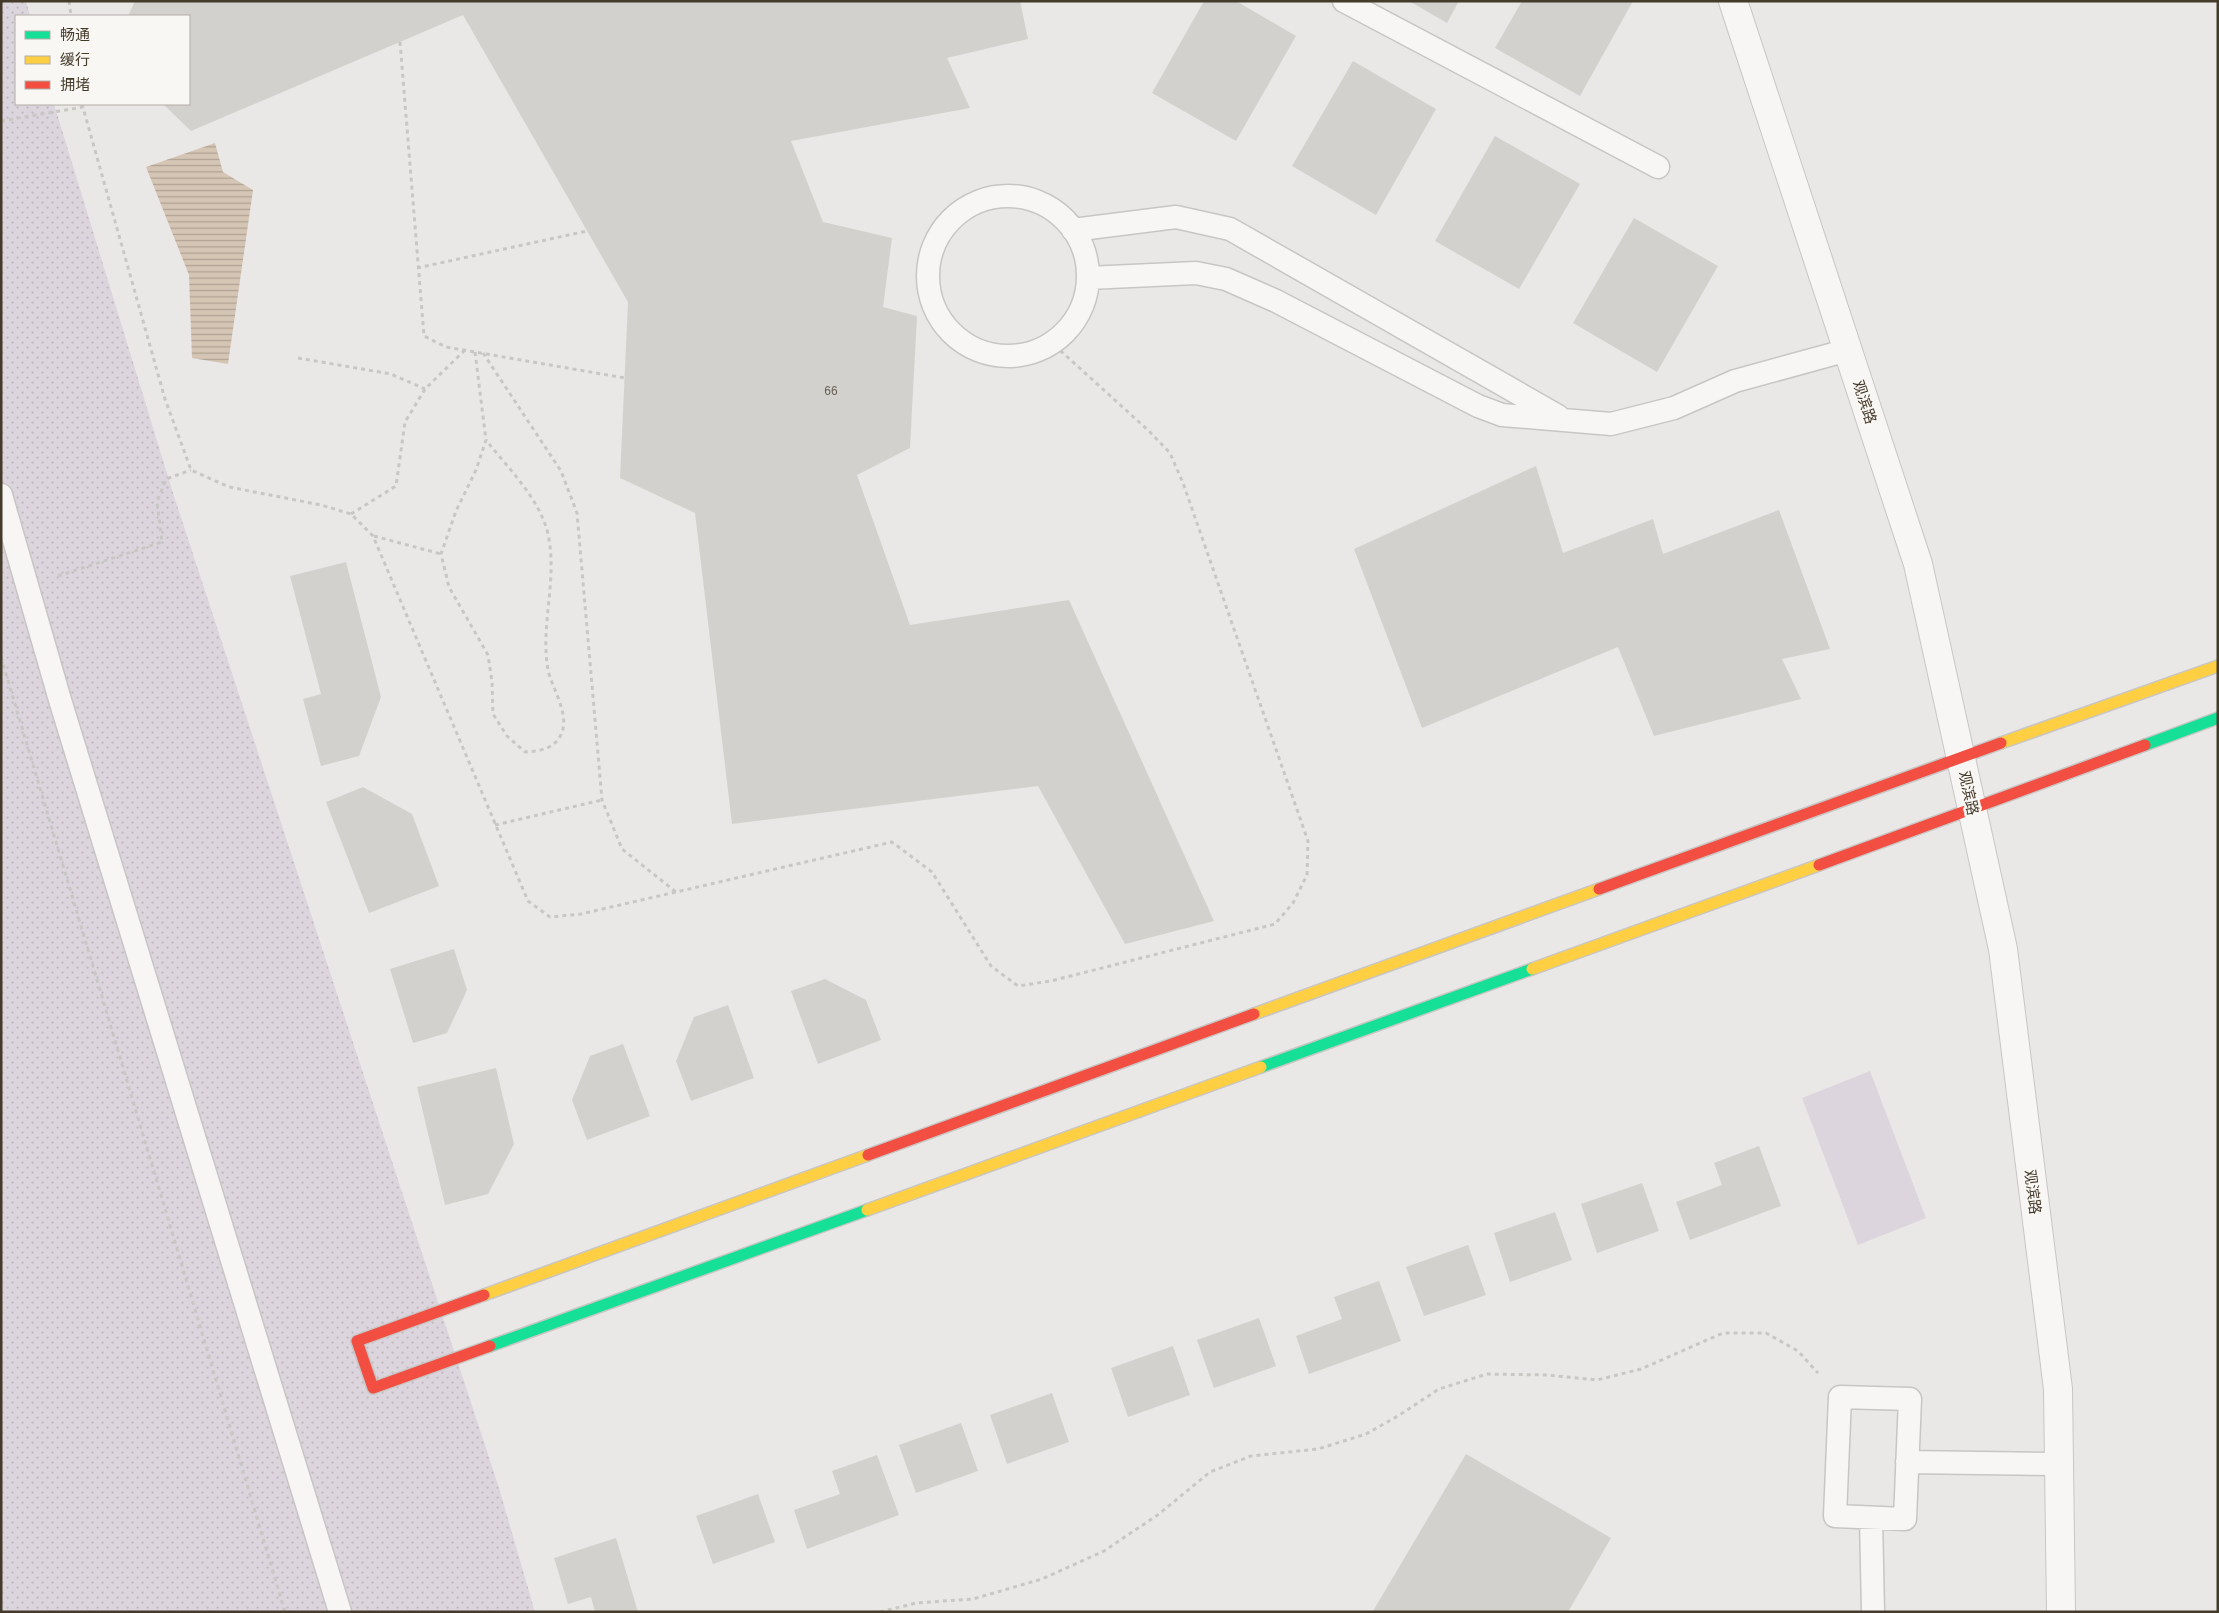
<svg xmlns="http://www.w3.org/2000/svg" width="2219" height="1613" font-family="Helvetica,'Noto Sans SC',sans-serif">
<style>
.green{fill:url(#green-dots)}
.pitch{fill:#ddd5dd}
.water{fill:url(#water-rules)}
.building{fill:#d3d1ce}
.lines{fill:none;stroke-linecap:round;stroke-linejoin:round}
.lane-casing{stroke:#c8c6c4;stroke-width:25}
.street-casing{stroke:#c8c6c4;stroke-width:30}
.fast-casing{stroke:#c8c6c4;stroke-width:14}
.slow-casing{stroke:#c8c6c4;stroke-width:14}
.jam-casing{stroke:#c8c6c4;stroke-width:14}
.path{stroke:#c9c7c4;stroke-width:3;stroke-dasharray:4 4;stroke-linecap:butt}
.lane{stroke:#f7f6f5;stroke-width:22}
.street{stroke:#f7f6f5;stroke-width:28}
.fast{stroke:#16e098;stroke-width:11}
.slow{stroke:#ffcf43;stroke-width:11}
.jam{stroke:#f24e42;stroke-width:11}
.labels{text-anchor:middle;dominant-baseline:central;stroke-width:5;stroke-linejoin:round;paint-order:stroke}
.number-label{font-size:12px;fill:#696154}
.street-label{font-size:15px;fill:#453b2b;stroke:#f9f7f4}
</style>
<defs>
<pattern id="green-dots" width="8" height="8" patternUnits="userSpaceOnUse" patternTransform="scale(1.25)"><rect width="8" height="8" fill="#ddd5dd"/><path d="M2 2h.1M6 6h.1" fill="none" stroke="#bfb8be" stroke-width="1.8" stroke-linecap="round"/></pattern>
<pattern id="water-rules" width="6" height="5" patternUnits="userSpaceOnUse" patternTransform="scale(1.25)"><rect width="6" height="5" fill="#d5c5b4"/><path d="M0 2.5h6" fill="none" stroke="#afa193"/></pattern>
</defs>
<rect width="100%" height="100%" fill="#eae8e6"/>
<path class="green" d="M 1,1 L 26,1 L 30,16 L 16,16 L 16,104 L 54,104 L 173,493 L 499,1488 L 535,1612 L 1,1612 Z"/>
<path class="pitch" d="M 1870,1071 L 1926,1218 L 1858,1245 L 1802,1098 Z"/>
<path class="water" d="M 215,143 L 223,172 L 253,190 L 228,364 L 192,358 L 189,275 L 146,167 Z"/>
<path class="building" d="M 135,1 L 1020,1 L 1028,39 L 947,58 L 970,108 L 791,141 L 823,222 L 892,238 L 883,307 L 917,316 L 910,448 L 857,475 L 910,625 L 1069,600 L 1214,921 L 1125,944 L 1038,786 L 732,824 L 695,513 L 620,478 L 628,302 L 463,15 L 191,131 L 163,104 L 189,104 L 189,16 L 128,16 Z
M 1204,1 L 1236,1 L 1296,36 L 1236,141 L 1152,93 Z
M 1409,1 L 1459,1 L 1447,23 Z
M 1522,1 L 1633,1 L 1580,96 L 1495,48 Z
M 1353,61 L 1436,109 L 1376,215 L 1292,166 Z
M 1495,136 L 1580,184 L 1519,289 L 1435,241 Z
M 1634,218 L 1718,266 L 1657,372 L 1573,323 Z
M 1536,466 L 1563,553 L 1653,519 L 1663,554 L 1779,510 L 1830,649 L 1782,659 L 1801,699 L 1654,736 L 1618,647 L 1422,728 L 1354,549 Z
M 346,562 L 381,697 L 359,756 L 321,766 L 303,699 L 321,694 L 290,576 Z
M 363,787 L 412,814 L 439,886 L 369,913 L 326,802 Z
M 454,949 L 467,990 L 447,1033 L 413,1043 L 390,969 Z
M 825,979 L 866,1000 L 881,1040 L 818,1064 L 791,991 Z
M 728,1005 L 754,1078 L 691,1101 L 676,1061 L 694,1017 Z
M 623,1044 L 650,1116 L 587,1140 L 572,1100 L 590,1056 Z
M 496,1068 L 514,1144 L 488,1194 L 445,1205 L 417,1087 Z
M 1759,1146 L 1781,1206 L 1690,1240 L 1676,1202 L 1722,1185 L 1714,1163 Z
M 1642,1183 L 1659,1231 L 1597,1253 L 1581,1204 Z
M 1555,1212 L 1572,1260 L 1510,1282 L 1494,1233 Z
M 1468,1245 L 1486,1295 L 1424,1316 L 1406,1267 Z
M 1379,1281 L 1401,1341 L 1309,1374 L 1296,1336 L 1342,1319 L 1334,1297 Z
M 1259,1318 L 1276,1366 L 1214,1388 L 1197,1340 Z
M 1173,1346 L 1190,1395 L 1128,1417 L 1111,1368 Z
M 1052,1393 L 1069,1442 L 1007,1464 L 990,1415 Z
M 961,1423 L 978,1471 L 916,1493 L 899,1445 Z
M 1466,1454 L 1611,1538 L 1568,1612 L 1373,1611 Z
M 877,1455 L 899,1515 L 807,1549 L 794,1510 L 840,1494 L 832,1471 Z
M 758,1494 L 775,1542 L 713,1564 L 696,1516 Z
M 616,1538 L 638,1612 L 595,1612 L 591,1597 L 568,1604 L 554,1558 Z"/>
<g class="lines">
<defs>
<path id="lane" d="M 1344,1 L 1658,167
M928 276a80 80 0 1 1 160 0a80 80 0 1 1-160 0Z
M 1073,230 L 1176,217 L 1230,229 L 1558,416
M 1088,278 L 1196,273 L 1226,279 L 1276,301 L 1478,406 L 1502,415 L 1611,424 L 1674,408 L 1735,381 L 1848,350
M 1,495 L 60,700 L 340,1612
M 1840,1397 L 1910,1399 L 1905,1519 L 1835,1516 Z
M 1907,1462 L 2059,1464
M 1871,1518 L 1873,1612"/>
<path id="street" d="M 1733,1 L 1918,564 L 2003,949 L 2058,1389 L 2061,1612"/>
<path id="fast" d="M 2145,745 L 2218,718
M 1261,1067 L 1532,969
M 490,1346 L 867,1210"/>
<path id="slow" d="M 2001,743 L 2218,666
M 1532,969 L 1819,865
M 1254,1014 L 1599,889
M 867,1210 L 1261,1067
M 484,1295 L 868,1155"/>
<path id="jam" d="M 1819,865 L 2145,745
M 1599,889 L 2001,743
M 868,1155 L 1254,1014
M 484,1295 L 357,1341 L 373,1388 L 490,1346"/>
</defs>
<use href="#lane" class="lane-casing"/>
<use href="#street" class="street-casing"/>
<use href="#fast" class="fast-casing"/>
<use href="#slow" class="slow-casing"/>
<use href="#jam" class="jam-casing"/>
<path class="path" d="M 69,1 L 71,16
M 400,42 L 424,336 L 446,347 L 625,378
M 82,104 L 165,399 L 191,470 L 229,487 L 321,505 L 351,514 L 373,536 L 528,901 L 550,917 L 581,914 L 892,842 L 932,872 L 991,966 L 1018,986 L 1051,981 L 1275,924 L 1293,903 L 1307,875 L 1308,841 L 1183,483 L 1170,453 L 1149,431 L 1052,343
M 1,121 L 83,107
M 417,268 L 587,231
M 475,352 L 486,440 L 476,470 L 456,511 L 441,554 L 449,587 L 488,655 L 492,682 L 493,714 L 507,736 L 525,752 C 542,751 558,748 563,729 C 567,709 552,688 548,670 C 540,625 558,579 548,534 C 540,499 508,468 486,440
M 483,353 L 561,471 L 577,513 L 602,800 L 622,849 L 676,892
M 298,358 L 391,374 L 425,389
M 351,514 L 396,486 L 405,422 L 425,389 L 464,351
M 374,536 L 441,554
M 58,576 L 162,542 L 157,502 L 166,479 L 191,470
M 1,657 L 285,1612
M 495,825 L 602,800
M 880,1612 L 916,1603 L 973,1599 L 1042,1579 L 1104,1551 L 1159,1514 L 1210,1472 L 1251,1456 L 1318,1449 L 1366,1434 L 1398,1416 L 1439,1389 L 1487,1374 L 1547,1375 L 1597,1380 L 1641,1369 L 1723,1333 L 1766,1333 L 1798,1351 L 1818,1373"/>
<use href="#lane" class="lane"/>
<use href="#street" class="street"/>
<use href="#fast" class="fast"/>
<use href="#slow" class="slow"/>
<use href="#jam" class="jam"/>
</g>
<g class="labels">
<g class="number-label">
<text x="831" y="391">66</text>
</g>
<g class="street-label">
<text transform="translate(1865 402) rotate(72)">观滨路</text>
<text transform="translate(1969 793) rotate(78)">观滨路</text>
<text transform="translate(2033 1192) rotate(83)">观滨路</text>
</g>
</g>
<rect width="2219" height="1613" fill="none" stroke="#453b2b" stroke-width="5"/>
<rect x="15" y="15" width="175" height="90" fill="#f9f7f4" stroke="#b1aca4"/>
<rect x="25" y="31" width="25" height="8" fill="#16e098" stroke="#b1aca4"/>
<text x="60" y="40" font-size="15" fill="#453b2b">畅通</text>
<rect x="25" y="56" width="25" height="8" fill="#ffcf43" stroke="#b1aca4"/>
<text x="60" y="65" font-size="15" fill="#453b2b">缓行</text>
<rect x="25" y="81" width="25" height="8" fill="#f24e42" stroke="#b1aca4"/>
<text x="60" y="90" font-size="15" fill="#453b2b">拥堵</text>
</svg>
